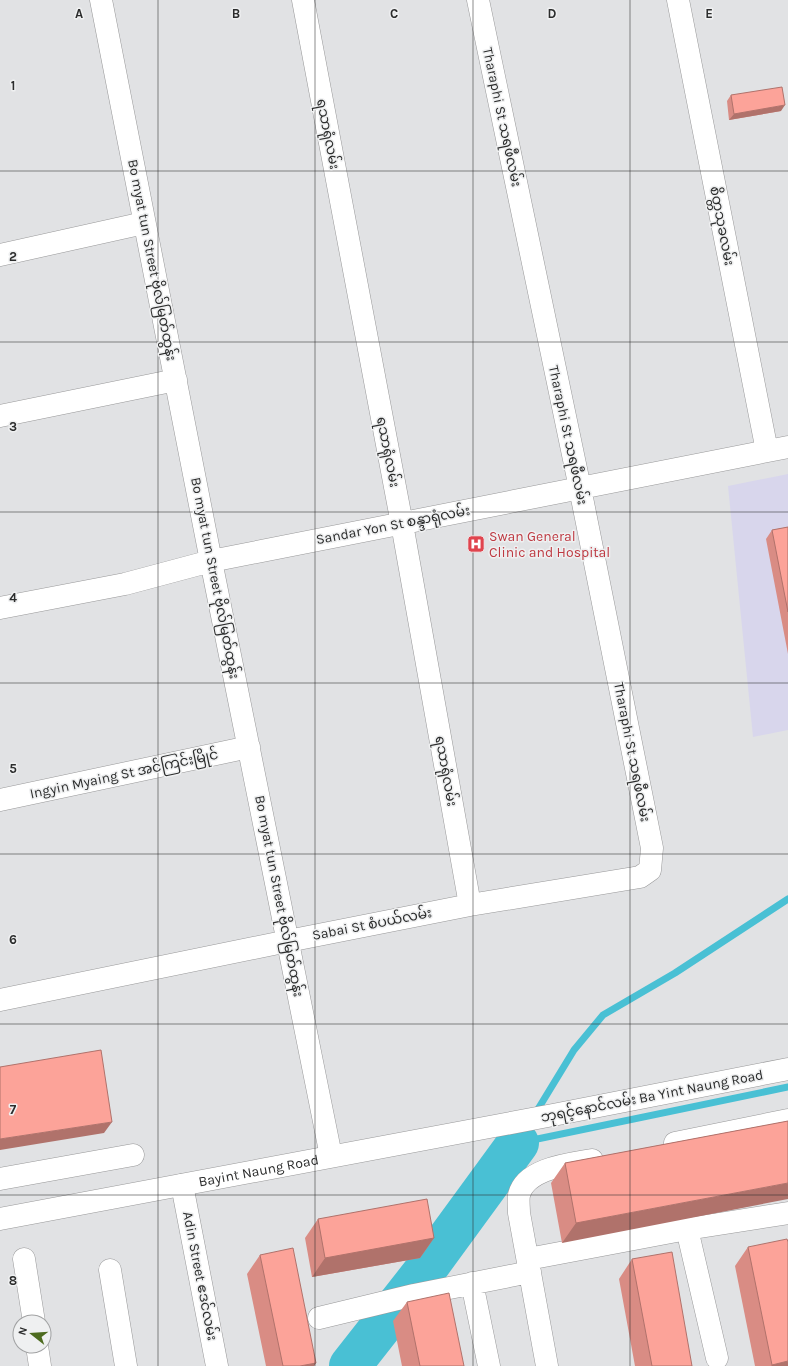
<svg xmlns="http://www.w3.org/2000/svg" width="788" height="1366" font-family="Karla,'Noto Sans Myanmar',sans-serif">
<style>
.education{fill:#d8d6ec}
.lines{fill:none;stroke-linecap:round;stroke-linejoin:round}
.stream{stroke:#49c0d4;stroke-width:7}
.river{stroke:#49c0d4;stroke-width:42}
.minor-casing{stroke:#989899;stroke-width:23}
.major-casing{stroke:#989899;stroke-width:23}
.minor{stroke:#fff;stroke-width:22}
.major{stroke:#fff;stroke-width:22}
.wall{fill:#d98c84}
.shaded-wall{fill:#b0726b}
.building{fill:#fca399;stroke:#b0726b}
.grid{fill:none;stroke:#2c2d2d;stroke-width:1;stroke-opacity:0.55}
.labels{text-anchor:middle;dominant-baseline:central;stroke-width:3;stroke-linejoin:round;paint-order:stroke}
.street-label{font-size:14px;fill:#2c2d2d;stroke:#eff0f1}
.health-label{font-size:14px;fill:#be3a42;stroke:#eff0f1;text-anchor:start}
.grid-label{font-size:13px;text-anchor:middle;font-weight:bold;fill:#2c2d2d;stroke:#eff0f1;stroke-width:3;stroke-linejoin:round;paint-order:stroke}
</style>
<rect width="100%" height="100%" fill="#e1e2e4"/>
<path class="education" d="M 788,474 L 788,730 L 753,737 L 728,486 Z"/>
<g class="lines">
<path class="stream" d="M 535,1114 L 574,1050 L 603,1015 L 675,973 L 788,899
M 518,1143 L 529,1124
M 518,1143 L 788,1087"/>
<path class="river" d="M 350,1366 L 423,1273 L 518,1143"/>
<defs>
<path id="minor" d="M 101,0 L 211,561 L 331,1156
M 303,0 L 402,524 L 470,905
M 678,0 L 767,451
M 0,255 L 144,223
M 0,416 L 176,380
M 0,608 L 125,584 L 211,561 L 788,447
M 0,800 L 249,747
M 0,1000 L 288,941 L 470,905 L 640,877 L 650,870 L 652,848 L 580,488 L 478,0
M 675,1143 L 788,1120
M 0,1179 L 133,1155
M 182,1185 L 217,1366
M 687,1229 L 717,1358
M 24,1259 L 34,1322
M 528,1259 L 687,1229 L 788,1213
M 110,1270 L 126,1366
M 472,1283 L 489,1366
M 319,1318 L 414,1295 L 530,1272
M 37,1346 L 40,1366
M 547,1366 L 519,1213 C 519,1208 518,1200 519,1195 C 526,1168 570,1164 592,1160"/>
<g id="major">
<path id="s1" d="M 0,1219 L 553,1115 L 788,1069"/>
</g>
</defs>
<use href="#minor" class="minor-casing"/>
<use href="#major" class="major-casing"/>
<use href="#minor" class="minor"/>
<use href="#major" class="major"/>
</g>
<path class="wall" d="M 731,95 L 781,111 L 729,120 L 727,101 Z
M 788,527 L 788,654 L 766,539 L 772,530 Z
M 788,1121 L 562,1243 L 551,1183 L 565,1163 Z
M 318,1219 L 434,1238 L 420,1258 L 312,1277 L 305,1238 Z
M 748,1247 L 788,1366 L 755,1366 L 735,1266 Z
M 260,1255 L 316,1363 L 314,1366 L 266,1366 L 247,1274 Z
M 632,1259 L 692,1366 L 635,1366 L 619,1279 Z
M 407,1302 L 464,1366 L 402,1366 L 393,1321 Z"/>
<path class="shaded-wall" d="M 785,105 L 781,111 L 729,120 L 734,114 Z
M 112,1122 L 104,1133 L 0,1150 L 0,1139 Z
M 788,1183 L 788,1199 L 562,1243 L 576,1223 Z
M 434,1238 L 420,1258 L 312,1277 L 325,1258 Z
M 788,1361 L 788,1366 L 771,1366 L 772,1365 Z
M 316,1363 L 314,1366 L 300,1366 Z"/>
<path class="building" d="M 782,87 L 785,105 L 734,114 L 731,95 Z
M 788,527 L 788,612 L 772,530 Z
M 101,1050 L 112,1122 L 0,1139 L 0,1067 Z
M 788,1121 L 788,1183 L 576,1223 L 565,1163 Z
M 427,1199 L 434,1238 L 325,1258 L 318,1219 Z
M 787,1239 L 788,1242 L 788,1361 L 772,1365 L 748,1247 Z
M 293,1248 L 316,1363 L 300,1366 L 283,1366 L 260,1255 Z
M 672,1252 L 692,1366 L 652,1366 L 632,1259 Z
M 449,1293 L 464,1366 L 420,1366 L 407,1302 Z"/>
<path class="grid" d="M 158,0 L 158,1366M 315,0 L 315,1366M 473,0 L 473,1366M 630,0 L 630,1366M 0,171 L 788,171M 0,342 L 788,342M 0,512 L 788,512M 0,683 L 788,683M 0,854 L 788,854M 0,1024 L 788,1024M 0,1195 L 788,1195"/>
<defs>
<symbol id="hospital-square" viewBox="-11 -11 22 22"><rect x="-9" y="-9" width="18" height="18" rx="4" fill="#e0444e" stroke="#eff0f1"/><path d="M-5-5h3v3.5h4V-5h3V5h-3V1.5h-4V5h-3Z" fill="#fff"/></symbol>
</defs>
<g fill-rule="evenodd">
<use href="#hospital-square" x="466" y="534" width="20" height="20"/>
</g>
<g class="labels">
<g class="street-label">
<text transform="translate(502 117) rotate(78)">Tharaphi St သရဖီလမ်း</text>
<text transform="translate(328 134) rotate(79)">ရသာရုံလမ်း</text>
<text transform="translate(722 226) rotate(79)">စိတ္တသုခလမ်း</text>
<text transform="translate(152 260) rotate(79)">Bo myat tun Street ဗိုလ်မြတ်ထွန်း</text>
<text transform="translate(568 435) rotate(78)">Tharaphi St သရဖီလမ်း</text>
<text transform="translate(388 452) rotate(79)">ရသာရုံလမ်း</text>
<text transform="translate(393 525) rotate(-11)">Sandar Yon St စန္ဒာရုံလမ်း</text>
<text transform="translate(215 578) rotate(79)">Bo myat tun Street ဗိုလ်မြတ်ထွန်း</text>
<text transform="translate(632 752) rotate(79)">Tharaphi St သရဖီလမ်း</text>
<text transform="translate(446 771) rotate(80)">ရသာရုံလမ်း</text>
<text transform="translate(124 774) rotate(-12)">Ingyin Myaing St အင်ကြင်းမြိုင်</text>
<text transform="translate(279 896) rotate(79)">Bo myat tun Street ဗိုလ်မြတ်ထွန်း</text>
<text transform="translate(372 924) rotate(-11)">Sabai St စံပယ်လမ်း</text>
<text transform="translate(652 1096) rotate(-11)">ဘုရင့်နောင်လမ်း Ba Yint Naung Road</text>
<text stroke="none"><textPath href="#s1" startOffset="263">Bayint Naung Road</textPath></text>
<text transform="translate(200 1276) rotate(79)">Adin Street ဧဒင်လမ်း</text>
</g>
<g class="health-label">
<text x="489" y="536">Swan General<tspan x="489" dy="16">Clinic and Hospital</tspan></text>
</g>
</g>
<g class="grid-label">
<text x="79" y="18">A</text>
<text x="236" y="18">B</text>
<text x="394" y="18">C</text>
<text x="552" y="18">D</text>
<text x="709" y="18">E</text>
<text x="13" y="90">1</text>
<text x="13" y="261">2</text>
<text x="13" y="431">3</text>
<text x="13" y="602">4</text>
<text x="13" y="773">5</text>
<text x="13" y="944">6</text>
<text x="13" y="1114">7</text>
<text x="13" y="1285">8</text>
</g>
<g transform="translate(32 1334) rotate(287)"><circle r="19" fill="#eff0f1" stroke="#a1a2a3"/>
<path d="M0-3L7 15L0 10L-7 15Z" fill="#4d6b1f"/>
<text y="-6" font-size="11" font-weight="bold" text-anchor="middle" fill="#2c2d2d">N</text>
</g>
</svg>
